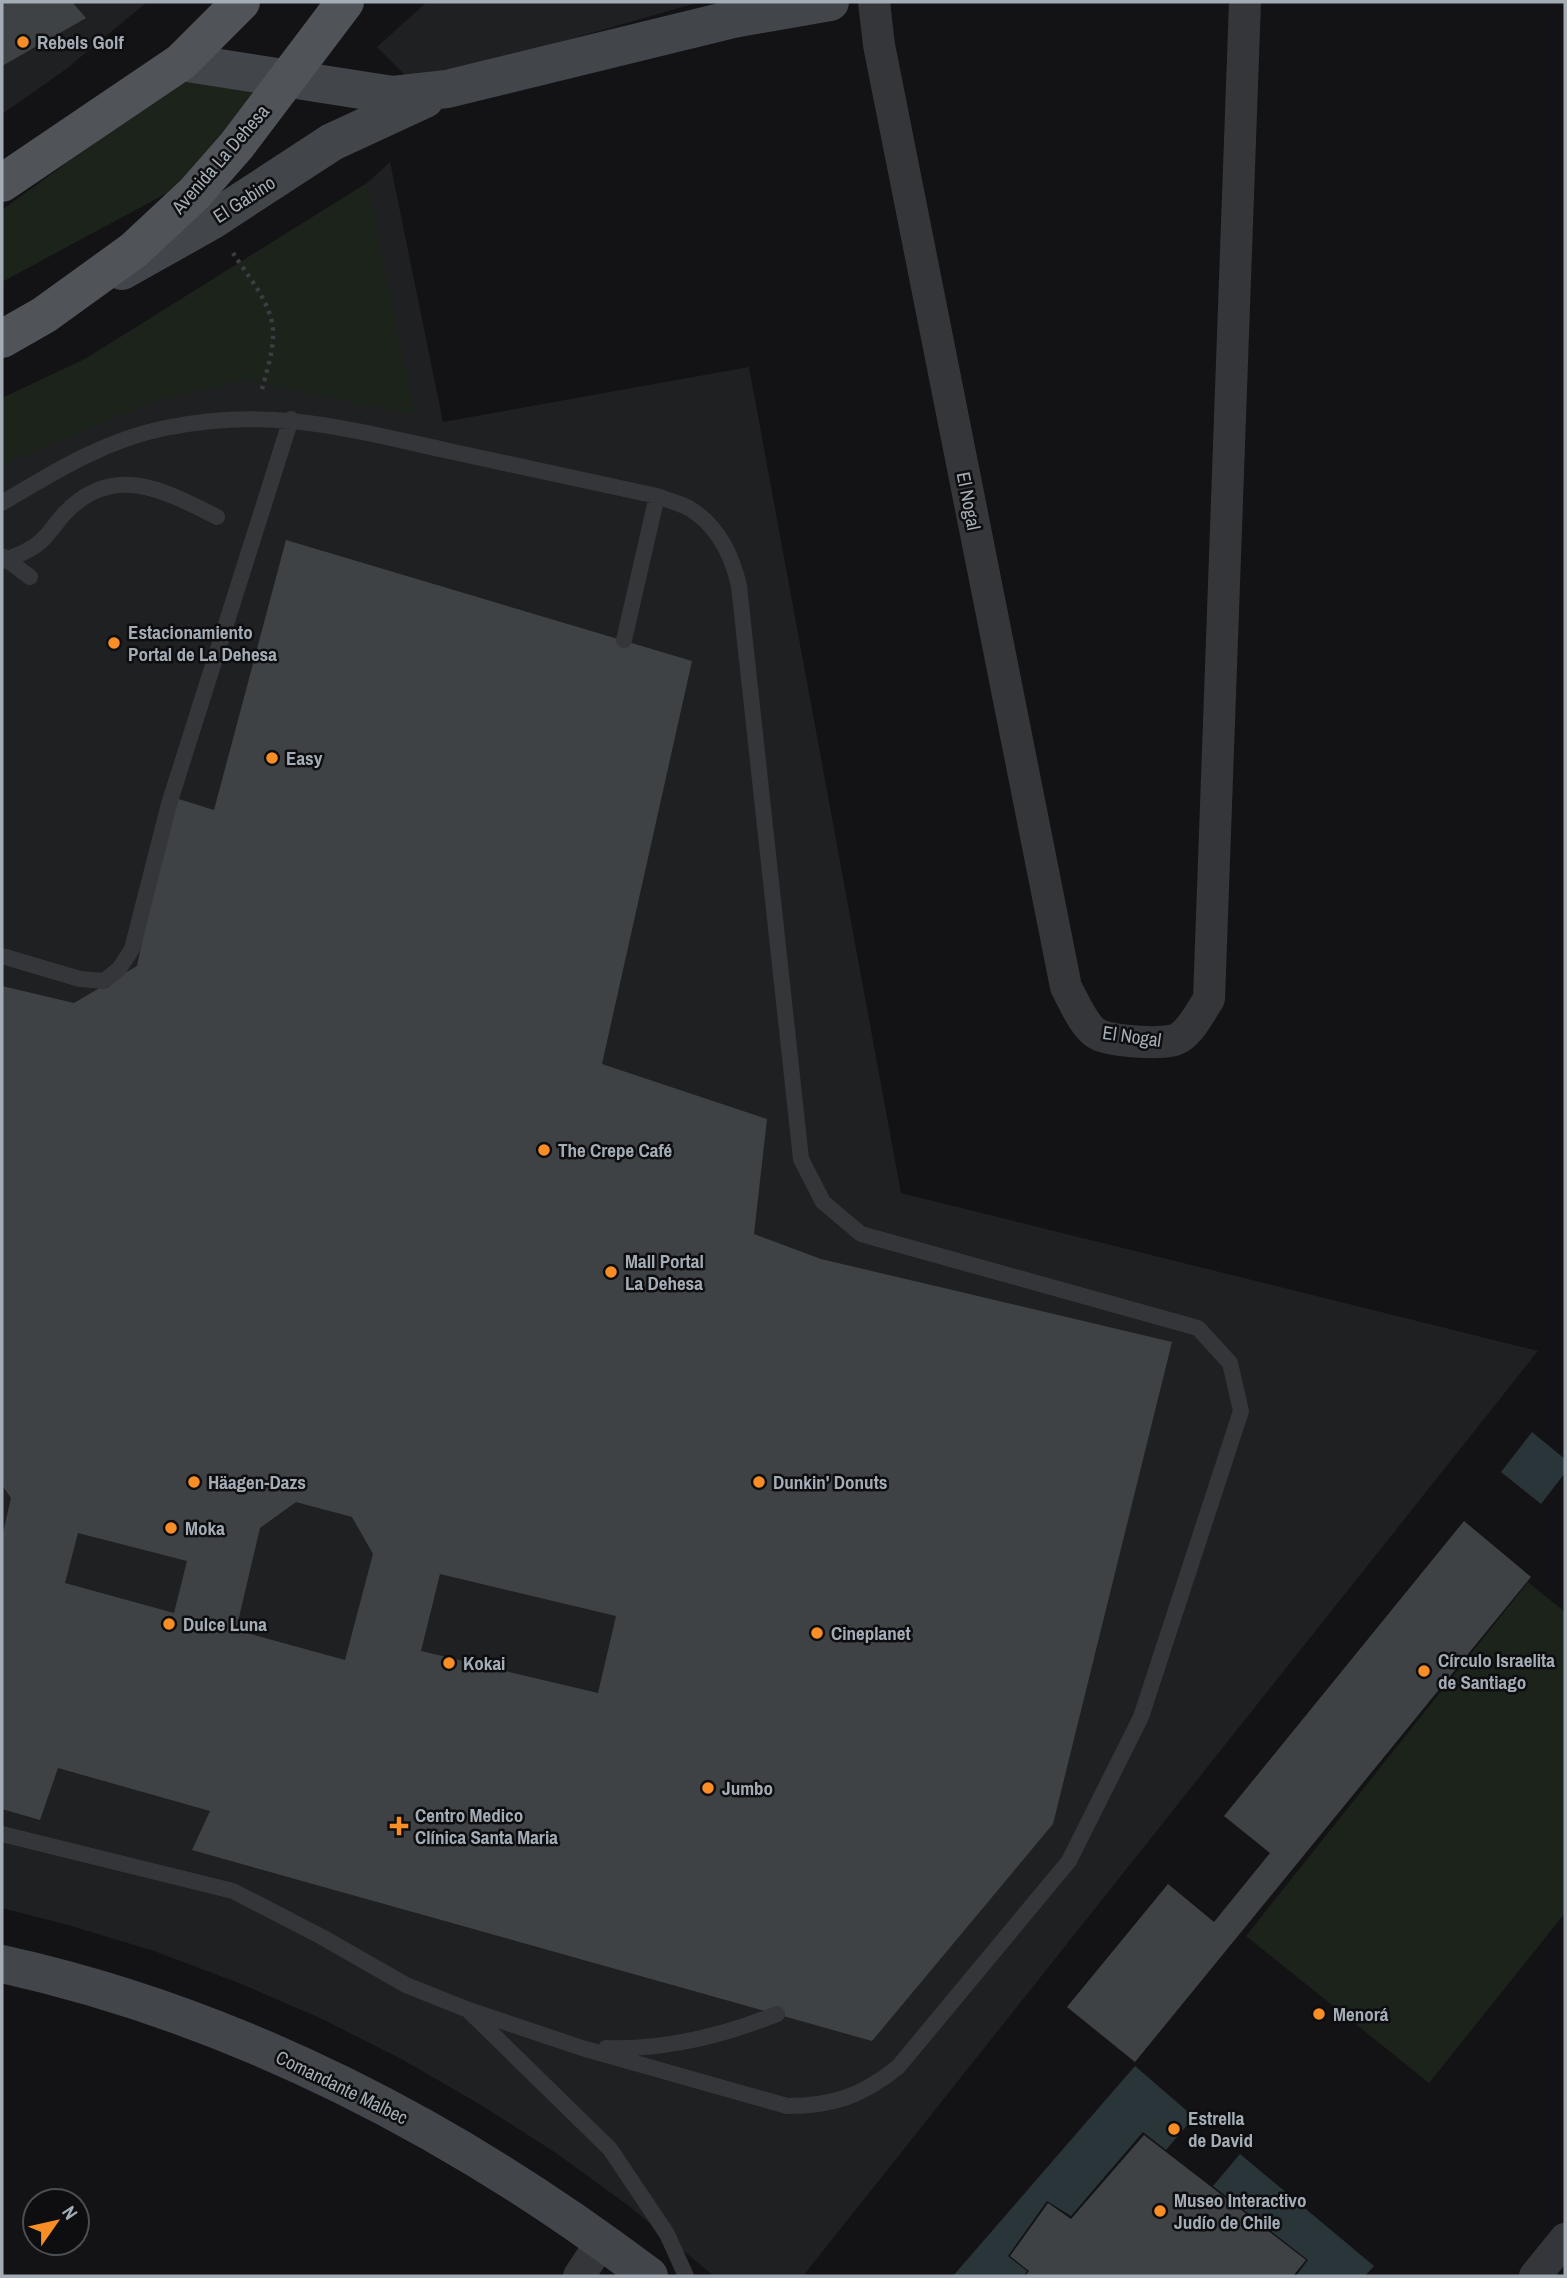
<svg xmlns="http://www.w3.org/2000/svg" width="1567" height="2278" font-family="'Archivo Narrow',sans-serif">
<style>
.built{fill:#1f2022}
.green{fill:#1b231b}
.water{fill:#293539}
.building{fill:#3f4245;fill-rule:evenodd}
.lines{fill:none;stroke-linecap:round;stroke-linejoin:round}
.path{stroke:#3a3d41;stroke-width:4.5;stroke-dasharray:3.5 5;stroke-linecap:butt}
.lane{stroke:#34363a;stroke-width:16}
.street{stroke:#34363a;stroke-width:32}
.secondary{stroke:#42454a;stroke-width:38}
.primary{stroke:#505459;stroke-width:38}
.poi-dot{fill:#fa8e26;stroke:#0e0e10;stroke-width:2.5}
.labels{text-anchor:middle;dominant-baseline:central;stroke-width:5;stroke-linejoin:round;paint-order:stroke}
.poi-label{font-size:19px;font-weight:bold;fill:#a4adb6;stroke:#0e0e10;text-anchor:start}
.street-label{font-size:19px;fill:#a4adb6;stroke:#0e0e10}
</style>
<rect width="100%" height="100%" fill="#131315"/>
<path class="built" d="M 2,2 L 147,2 L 65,70 L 2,114 Z
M 427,2 L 700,2 L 414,84 L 377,47 Z
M 390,162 L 443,422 L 749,367 L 901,1193 L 1538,1351 L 803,2276 L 714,2276 L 629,2206 L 556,2153 L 481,2105 L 403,2060 L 322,2019 L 239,1983 L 154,1951 L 68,1925 L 2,1908 L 2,398 L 85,359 L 367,183 Z"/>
<path class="green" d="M 183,78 L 254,79 L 247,120 L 167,193 L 2,282 L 2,210 Z
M 367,183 L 415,415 L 246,380 L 155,401 L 2,465 L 2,398 L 85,359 Z
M 1528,1582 L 1565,1612 L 1565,1913 L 1429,2083 L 1246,1936 Z"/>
<path class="water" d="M 1532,1432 L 1565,1459 L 1565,1473 L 1541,1504 L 1501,1472 Z
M 1135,2066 L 1194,2117 L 1166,2150 L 1143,2132 L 1071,2216 L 1047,2201 L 1008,2256 L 1027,2271 L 1024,2276 L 953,2276 Z
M 1240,2154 L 1374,2266 L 1365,2276 L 1296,2276 L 1308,2260 L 1213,2186 Z"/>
<path class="building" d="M 2,2 L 72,2 L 86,18 L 2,66 Z
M 286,540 L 692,661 L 602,1064 L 767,1119 L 754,1234 L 821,1259 L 1172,1342 L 1053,1824 L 872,2041 L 192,1850 L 210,1811 L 58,1768 L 40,1820 L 2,1809 L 2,1537 L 11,1498 L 2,1485 L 2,986 L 74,1003 L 137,966 L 172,797 L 214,810 ZM 296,1502 L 352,1517 L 373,1554 L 345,1660 L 236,1630 L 260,1528 ZM 78,1533 L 187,1561 L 174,1613 L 65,1583 ZM 440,1574 L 616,1616 L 598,1693 L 421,1651 Z
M 1464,1521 L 1531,1577 L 1135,2062 L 1067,2007 L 1168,1884 L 1214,1922 L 1270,1853 L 1224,1816 Z
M 1144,2135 L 1306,2260 L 1293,2276 L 1025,2276 L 1029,2271 L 1010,2256 L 1048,2203 L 1071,2219 Z"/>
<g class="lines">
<path class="path" d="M 233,253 C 247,275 271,302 273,330 C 274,351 266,373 261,393"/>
<path class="lane" d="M 2,503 C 54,472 105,440 165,428 C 270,406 348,429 449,451 C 519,466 588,481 657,496 C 667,500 679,503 689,508 C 717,525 732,555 739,586 L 801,1159 L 823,1202 L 861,1234 L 1198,1328 L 1230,1363 L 1241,1411 L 1141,1717 L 1069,1861 L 898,2067 C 862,2096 833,2106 787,2106 L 582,2048 L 466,2009 L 406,1985 L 322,1937 L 233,1891 L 2,1834
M 2,556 L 30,577
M 2,561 C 14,557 31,550 40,542 C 50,534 56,522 65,513 C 113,462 164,490 217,517
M 624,640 L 657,496
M 2,956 L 80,979 L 104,981 L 119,969 L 132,949 L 169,804 L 291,419
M 470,2012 L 610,2149 L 667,2234 L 686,2276
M 606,2048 C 665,2050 722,2036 777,2014"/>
<path class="street" d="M 874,2 L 879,45 L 1066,987 C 1073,1000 1085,1029 1099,1035 C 1113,1041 1167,1046 1179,1038 C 1192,1030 1200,1012 1209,999 L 1245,2
M 579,2276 L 602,2241
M 1535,2276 L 1565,2239"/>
<path class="secondary" d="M 181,62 L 393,95 L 447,89 L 733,19 L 830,2
M 122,271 L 211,221 L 332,142 L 425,99
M 2,1964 C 238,2016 458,2131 649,2276"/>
<path class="primary" d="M 2,183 L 181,62 L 241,2
M 2,339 L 44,315 L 134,250 L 194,194 L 237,145 L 345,2"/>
</g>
<g class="poi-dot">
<circle cx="23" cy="42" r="7"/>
<circle cx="114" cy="643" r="7"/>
<circle cx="272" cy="758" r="7"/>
<circle cx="544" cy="1150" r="7"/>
<circle cx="611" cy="1272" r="7"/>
<circle cx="194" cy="1482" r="7"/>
<circle cx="759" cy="1482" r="7"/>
<circle cx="171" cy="1528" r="7"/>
<circle cx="169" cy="1624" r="7"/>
<circle cx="817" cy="1633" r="7"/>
<circle cx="449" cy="1663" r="7"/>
<circle cx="1424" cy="1671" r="7"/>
<circle cx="708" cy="1788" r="7"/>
<path d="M395.5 1815.5h7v7h7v7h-7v7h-7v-7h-7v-7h7z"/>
<circle cx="1319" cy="2014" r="7"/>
<circle cx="1174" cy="2129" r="7"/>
<circle cx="1160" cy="2211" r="7"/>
</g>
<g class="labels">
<g class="poi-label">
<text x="37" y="42">Rebels Golf</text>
<text x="128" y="632">Estacionamiento<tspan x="128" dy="22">Portal de La Dehesa</tspan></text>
<text x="286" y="758">Easy</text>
<text x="558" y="1150">The Crepe Café</text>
<text x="625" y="1261">Mall Portal<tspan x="625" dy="22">La Dehesa</tspan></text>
<text x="208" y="1482">Häagen-Dazs</text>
<text x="773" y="1482">Dunkin' Donuts</text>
<text x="185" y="1528">Moka</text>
<text x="183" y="1624">Dulce Luna</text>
<text x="831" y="1633">Cineplanet</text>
<text x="1438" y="1660">Círculo Israelita<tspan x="1438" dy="22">de Santiago</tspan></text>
<text x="463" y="1663">Kokai</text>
<text x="722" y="1788">Jumbo</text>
<text x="415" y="1815">Centro Medico<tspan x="415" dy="22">Clínica Santa Maria</tspan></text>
<text x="1333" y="2014">Menorá</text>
<text x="1188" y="2118">Estrella<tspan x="1188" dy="22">de David</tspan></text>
<text x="1174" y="2200">Museo Interactivo<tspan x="1174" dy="22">Judío de Chile</tspan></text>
</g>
<g class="street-label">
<text transform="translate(220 159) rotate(-49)">Avenida La Dehesa</text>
<text transform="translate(244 199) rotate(-33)">El Gabino</text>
<text transform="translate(969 501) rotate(79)">El Nogal</text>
<text transform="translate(1132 1036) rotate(8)">El Nogal</text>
<text transform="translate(342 2087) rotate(26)">Comandante Malbec</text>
</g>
</g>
<rect width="1567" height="2278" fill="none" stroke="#a4adb6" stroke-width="7"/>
<g transform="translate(56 2222) rotate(56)"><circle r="33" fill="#0e0e10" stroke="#4a4e52" stroke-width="2"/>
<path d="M0-5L12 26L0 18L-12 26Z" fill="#fa8e26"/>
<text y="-10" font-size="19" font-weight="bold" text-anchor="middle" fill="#a4adb6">N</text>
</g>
</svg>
